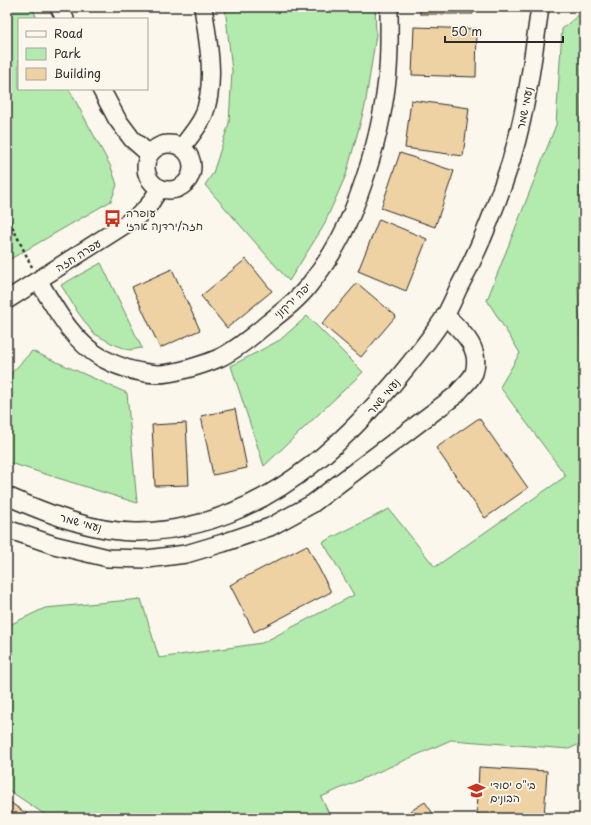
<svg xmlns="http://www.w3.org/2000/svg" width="591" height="825" font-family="'Playpen Sans','Playpen Sans Hebrew',sans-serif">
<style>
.green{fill:#b3eaad;stroke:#6f8a6c}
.building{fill:#efd2a3;stroke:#2b2b2b}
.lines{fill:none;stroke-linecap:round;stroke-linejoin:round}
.minor-casing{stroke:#2b2b2b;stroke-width:20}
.path{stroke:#2b2b2b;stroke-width:2.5;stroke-dasharray:3 3;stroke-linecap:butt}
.minor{stroke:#fbf7ec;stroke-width:17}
.labels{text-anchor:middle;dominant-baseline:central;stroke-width:3.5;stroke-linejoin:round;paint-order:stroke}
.street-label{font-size:11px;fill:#2b2b2b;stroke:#fbf7ec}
.poi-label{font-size:11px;fill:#2b2b2b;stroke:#fbf7ec;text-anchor:start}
</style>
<rect width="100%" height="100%" fill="#fbf7ec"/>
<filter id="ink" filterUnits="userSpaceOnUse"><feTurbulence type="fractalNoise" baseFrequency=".025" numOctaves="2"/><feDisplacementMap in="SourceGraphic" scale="8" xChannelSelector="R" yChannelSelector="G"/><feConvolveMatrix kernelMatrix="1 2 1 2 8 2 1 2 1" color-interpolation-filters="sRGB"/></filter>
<g filter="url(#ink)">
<path class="green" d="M 7,7 L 32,7 L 37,19 L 19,19 L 19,89 L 69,89 L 111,167 L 117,185 L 111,201 L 7,261 L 7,90 L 10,88 L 7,76 Z
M 225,7 L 375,7 L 376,35 L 365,106 L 346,175 L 323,227 L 289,281 L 205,185 L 213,173 L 229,123 L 232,71 Z
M 582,12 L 578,289 L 584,411 L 584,573 L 578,581 L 580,625 L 584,632 L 584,742 L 569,749 L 451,740 L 321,797 L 331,818 L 50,818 L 7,789 L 7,626 L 45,608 L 141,599 L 159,658 L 262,643 L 354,595 L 323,542 L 389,509 L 435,567 L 566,476 L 500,387 L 520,353 L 487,300 L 556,125 L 562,29 Z
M 101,263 L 142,348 L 129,350 L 113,344 L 93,333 L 77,311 L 61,285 Z
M 307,316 L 363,372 L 264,466 L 231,366 L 280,340 Z
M 32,351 L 127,393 L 137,503 L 7,462 L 7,378 Z"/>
<path class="building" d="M 420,7 L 473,7 L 473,14 L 420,14 Z
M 414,27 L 477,29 L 476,77 L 412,75 Z
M 411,100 L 469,108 L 463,156 L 405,148 Z
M 400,153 L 454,171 L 435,227 L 381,208 Z
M 379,219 L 427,239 L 406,291 L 358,271 Z
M 246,259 L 272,291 L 227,328 L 201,296 Z
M 172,269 L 200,330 L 160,348 L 132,287 Z
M 357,283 L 396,316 L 361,357 L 322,324 Z
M 235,409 L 247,468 L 213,475 L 201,416 Z
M 479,418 L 528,488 L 485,518 L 436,448 Z
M 186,423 L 189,485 L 155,486 L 152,425 Z
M 307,545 L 331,592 L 254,632 L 230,585 Z
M 479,767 L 547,771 L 544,818 L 477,815 Z
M 8,801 L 33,818 L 7,818 Z
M 425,802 L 436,818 L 404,818 L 403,816 Z"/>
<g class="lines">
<defs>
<path id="minor" d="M 59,7 L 65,19
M 101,89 L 117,119 L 132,139 L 149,154
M146 167a23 23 0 1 1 46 0a23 23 0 1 1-46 0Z
M 182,147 C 189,138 198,127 203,117 C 217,82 208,42 203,7
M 38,280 C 55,308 72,341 102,358 C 118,367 139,373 157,374 C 174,374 203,365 219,358 C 235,351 254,335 268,323 C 282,312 299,299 310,284 C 327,263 342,238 352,213 C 369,171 382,125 387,80 C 390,56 389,31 389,7
M 7,300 L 118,229 L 138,216 L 149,205 L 160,188
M 7,496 C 46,513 95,533 139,532 C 246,529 327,463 393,384 C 411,362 430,340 445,316 C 450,307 454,298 458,289 C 477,254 492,217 505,179 C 525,123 532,65 540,7
M 7,529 L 54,545 L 108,558 L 147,559 L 186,554 L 223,543 L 270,527 L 312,504 L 456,395 C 461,388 471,380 474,373 C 482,347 461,331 445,315"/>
</defs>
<use href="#minor" class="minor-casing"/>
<path class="path" d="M 7,216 L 32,267"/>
<use href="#minor" class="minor"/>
</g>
</g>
<defs>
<symbol id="bus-bare" viewBox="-9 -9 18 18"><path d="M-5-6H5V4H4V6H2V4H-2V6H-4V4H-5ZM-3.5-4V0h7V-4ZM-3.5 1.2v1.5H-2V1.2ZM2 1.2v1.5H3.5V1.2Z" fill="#c8321e" stroke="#fbf7ec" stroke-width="2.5" paint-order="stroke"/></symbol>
<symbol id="school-bare" viewBox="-9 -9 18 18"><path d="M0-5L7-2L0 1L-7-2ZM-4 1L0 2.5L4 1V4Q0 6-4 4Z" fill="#c8321e" stroke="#fbf7ec" stroke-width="2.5" paint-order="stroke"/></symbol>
</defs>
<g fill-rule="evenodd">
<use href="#bus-bare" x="100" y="206" width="25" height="25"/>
<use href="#school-bare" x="464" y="778" width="25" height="25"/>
</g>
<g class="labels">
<g class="street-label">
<text transform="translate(524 108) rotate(-79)">נעמי שמר</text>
<text transform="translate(78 255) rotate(-32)">עפרה חזה</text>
<text transform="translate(292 300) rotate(-44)">יפה ירקוני</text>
<text transform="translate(383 396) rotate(-50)">נעמי שמר</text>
<text transform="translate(81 522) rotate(15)">נעמי שמר</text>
</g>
<g class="poi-label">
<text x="126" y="212">עופרה<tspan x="126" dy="13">חזה/ירדנה ארזי</tspan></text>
<text x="490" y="784">בי"ס יסודי<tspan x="490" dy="13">הבונים</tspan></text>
</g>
</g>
<rect width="591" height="825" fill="none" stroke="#fbf7ec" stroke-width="24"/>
<rect x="12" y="12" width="567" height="801" fill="none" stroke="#2b2b2b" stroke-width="1.5" filter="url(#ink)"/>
<rect x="18" y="18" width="130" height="72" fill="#fbf7ec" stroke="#a8a59f"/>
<rect x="26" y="31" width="20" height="6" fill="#fbf7ec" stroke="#a8a59f"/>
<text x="54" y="38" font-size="12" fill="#2b2b2b">Road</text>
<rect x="26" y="48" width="20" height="12" fill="#b3eaad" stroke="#a8a59f"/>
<text x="54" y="58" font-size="12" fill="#2b2b2b">Park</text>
<rect x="26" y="68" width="20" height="12" fill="#efd2a3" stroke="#a8a59f"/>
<text x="54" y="78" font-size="12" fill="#2b2b2b">Building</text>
<path d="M445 36v6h118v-6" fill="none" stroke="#2b2b2b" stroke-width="2"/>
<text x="451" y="36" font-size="12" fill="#2b2b2b" stroke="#fbf7ec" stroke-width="3" paint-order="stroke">50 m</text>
</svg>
